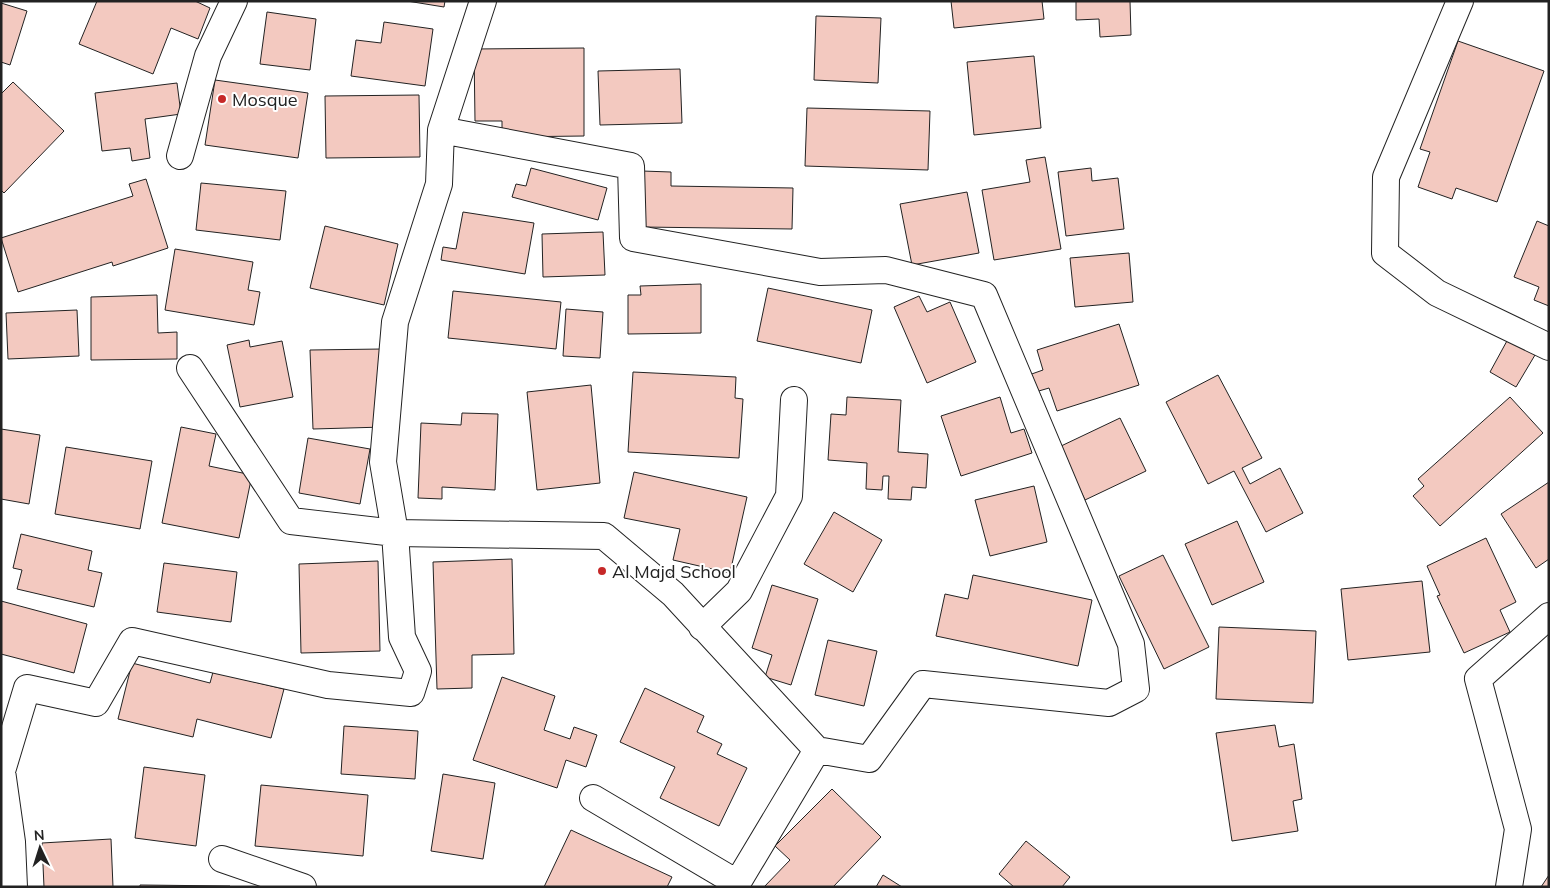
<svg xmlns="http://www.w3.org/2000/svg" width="1550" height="888" font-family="Mulish,sans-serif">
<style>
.building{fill:#f3c9c0;stroke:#222}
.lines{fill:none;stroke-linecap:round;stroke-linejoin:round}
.street-casing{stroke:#222;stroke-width:28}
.street{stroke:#fff;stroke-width:26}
.poi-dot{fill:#c62828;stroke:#fff;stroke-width:2}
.labels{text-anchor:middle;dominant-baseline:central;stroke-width:4;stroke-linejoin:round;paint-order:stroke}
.poi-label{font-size:18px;fill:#222;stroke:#fff;text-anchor:start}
</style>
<rect width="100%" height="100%" fill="#fff"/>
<path class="building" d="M 97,1 L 195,1 L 210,8 L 198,39 L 171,28 L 153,74 L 79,44 Z
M 407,1 L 445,1 L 444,7 Z
M 951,1 L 1042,1 L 1044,19 L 954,28 Z
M 1076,1 L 1130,1 L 1131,35 L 1100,37 L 1099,19 L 1076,20 Z
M 1,3 L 27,11 L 10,65 L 1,62 Z
M 267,12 L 316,19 L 310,70 L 260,64 Z
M 816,16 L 881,18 L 878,83 L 814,80 Z
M 384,22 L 433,29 L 425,86 L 351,76 L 356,40 L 381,43 Z
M 1458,41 L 1544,71 L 1497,202 L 1456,188 L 1452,199 L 1418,187 L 1430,152 L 1420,149 Z
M 584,48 L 584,136 L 502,137 L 502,121 L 475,121 L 474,49 Z
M 1034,56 L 1041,128 L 974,135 L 967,62 Z
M 680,69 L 682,123 L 600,125 L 598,71 Z
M 215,80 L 308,93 L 298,158 L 205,145 Z
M 13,82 L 64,131 L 4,193 L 1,190 L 1,94 Z
M 177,83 L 181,114 L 145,119 L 150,158 L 132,161 L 130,148 L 102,151 L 95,93 Z
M 419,95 L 420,157 L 326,158 L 325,96 Z
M 807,108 L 930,111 L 928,170 L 805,166 Z
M 1045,157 L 1061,249 L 994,260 L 982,190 L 1030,182 L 1026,160 Z
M 531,168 L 607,188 L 598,220 L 512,197 L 516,184 L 526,186 Z
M 1091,168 L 1092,181 L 1118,178 L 1124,229 L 1066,236 L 1058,172 Z
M 642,171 L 671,172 L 671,186 L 793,188 L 792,229 L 642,227 Z
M 146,179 L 168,248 L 113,266 L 112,262 L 18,292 L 1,238 L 133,196 L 129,184 Z
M 201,183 L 286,191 L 280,240 L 196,230 Z
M 967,192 L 979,253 L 912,265 L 900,204 Z
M 463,212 L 534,223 L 525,274 L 441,260 L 443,247 L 456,249 Z
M 1537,221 L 1549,226 L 1549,306 L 1534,300 L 1539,287 L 1514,277 Z
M 325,226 L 398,244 L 384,305 L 310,288 Z
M 603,232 L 605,275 L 543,277 L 542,234 Z
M 175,249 L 253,262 L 248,290 L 260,292 L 254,325 L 165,310 Z
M 1129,253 L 1133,302 L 1075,307 L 1070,258 Z
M 701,284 L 701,333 L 628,334 L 628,295 L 641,295 L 640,286 Z
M 768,288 L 872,310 L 861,363 L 757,341 Z
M 453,291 L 561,302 L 556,349 L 448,338 Z
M 157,295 L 158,333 L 177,332 L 177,359 L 91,360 L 91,297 Z
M 919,296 L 927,312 L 950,302 L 976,362 L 927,383 L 894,307 Z
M 566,309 L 603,312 L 600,358 L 563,356 Z
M 77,310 L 79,356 L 8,359 L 6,313 Z
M 1119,324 L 1139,385 L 1057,411 L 1049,388 L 1032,393 L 1026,376 L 1043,370 L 1037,350 Z
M 1508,339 L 1535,355 L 1516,387 L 1490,372 Z
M 249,340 L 250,347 L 282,341 L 293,397 L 240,407 L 227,345 Z
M 382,349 L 384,427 L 313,429 L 310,350 Z
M 633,372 L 736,377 L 735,398 L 743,399 L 739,458 L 628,452 Z
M 1218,375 L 1262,458 L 1242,468 L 1250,484 L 1280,468 L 1303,513 L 1266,532 L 1234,471 L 1208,484 L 1166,402 Z
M 591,385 L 600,483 L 537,490 L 527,392 Z
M 847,397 L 901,400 L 898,452 L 928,454 L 926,488 L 912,487 L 911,500 L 888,499 L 889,476 L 883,476 L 882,490 L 866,489 L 867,463 L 828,460 L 831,414 L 846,415 Z
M 1000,397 L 1011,433 L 1024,429 L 1032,453 L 961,476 L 941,416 Z
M 1510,397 L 1543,433 L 1440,526 L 1413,496 L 1424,486 L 1418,479 Z
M 462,413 L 498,414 L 495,490 L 442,487 L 442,499 L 418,498 L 421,423 L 461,425 Z
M 1120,418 L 1146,471 L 1085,500 L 1059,447 Z
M 181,427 L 216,434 L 209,466 L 252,475 L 239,538 L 162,523 Z
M 1,429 L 40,435 L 29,504 L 1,499 Z
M 308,438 L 370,449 L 360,504 L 299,493 Z
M 66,447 L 152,461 L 140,529 L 55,514 Z
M 634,472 L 747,497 L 730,573 L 673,560 L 680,529 L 624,518 Z
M 1549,482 L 1549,559 L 1536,568 L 1501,514 Z
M 1034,486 L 1047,542 L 990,556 L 975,500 Z
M 834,512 L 882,540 L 853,592 L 804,564 Z
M 1237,521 L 1264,582 L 1212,605 L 1185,544 Z
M 21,534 L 92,551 L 88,570 L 102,573 L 94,607 L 17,589 L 22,570 L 13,568 Z
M 1486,538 L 1516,602 L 1500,610 L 1510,632 L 1464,653 L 1437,596 L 1440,595 L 1427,566 Z
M 1163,555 L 1209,647 L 1164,669 L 1119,576 Z
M 512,559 L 514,654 L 472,655 L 472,688 L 437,689 L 433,562 Z
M 378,561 L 380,651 L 301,653 L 299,564 Z
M 164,563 L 237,572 L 231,622 L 157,612 Z
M 973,575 L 1092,600 L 1078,666 L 936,636 L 945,594 L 968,599 Z
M 1422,581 L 1430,652 L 1348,660 L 1341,589 Z
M 772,585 L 818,599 L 791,685 L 765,677 L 772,655 L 752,648 Z
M 1,601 L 87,624 L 74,673 L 1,654 Z
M 1219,627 L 1316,631 L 1313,703 L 1216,699 Z
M 828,640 L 877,651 L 864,706 L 815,695 Z
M 132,663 L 210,683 L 213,672 L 284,689 L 271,738 L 197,719 L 193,737 L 118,719 Z
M 502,677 L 555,696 L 544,730 L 570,739 L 574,727 L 597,735 L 586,767 L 566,760 L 557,788 L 473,760 Z
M 645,688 L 704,716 L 697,732 L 722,744 L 717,754 L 747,768 L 719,826 L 660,798 L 675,767 L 620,742 Z
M 1275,725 L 1279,747 L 1294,744 L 1302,799 L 1293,801 L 1298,831 L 1232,841 L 1216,733 Z
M 344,726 L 418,731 L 415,779 L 341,774 Z
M 144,767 L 205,775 L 196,846 L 135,838 Z
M 443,774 L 495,783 L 483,859 L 431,851 Z
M 261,785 L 368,795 L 363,856 L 255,846 Z
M 832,789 L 881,837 L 833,887 L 764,887 L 790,860 L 775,846 Z
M 571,830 L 672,877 L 667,887 L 544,887 Z
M 111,839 L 113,887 L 44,887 L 42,843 Z
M 1026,841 L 1070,877 L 1062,887 L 1014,887 L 999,874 Z
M 883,875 L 902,887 L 876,887 Z
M 1549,875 L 1549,887 L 1541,887 Z
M 140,885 L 230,886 L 230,887 L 140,887 Z"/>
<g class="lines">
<defs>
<path id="street" d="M 1460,1 L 1386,177 L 1385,253 L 1437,293 L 1549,347
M 441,130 L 631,166 L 633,238 L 820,272 L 886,270 L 984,295 L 1131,644 L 1136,689 L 1109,703 L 923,684 L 869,759 L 817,750
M 180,156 L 208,56 L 234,1
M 190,368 L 291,521 L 395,533 L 604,536 L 673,594 L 817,750 L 735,887
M 702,627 L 739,591 L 789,496 L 794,400
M 593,798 L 737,883
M 222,859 L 303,887
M 14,887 L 12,842 L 2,771 L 27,688 L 96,703 L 132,641 L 328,685 L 411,693 L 418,671 L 402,637 L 395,533 L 383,462 L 395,322 L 439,184 L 441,130 L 483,1
M 1509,887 L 1518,829 L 1478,679 L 1549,616"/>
</defs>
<use href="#street" class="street-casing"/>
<use href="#street" class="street"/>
</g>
<g class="poi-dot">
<circle cx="222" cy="99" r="5"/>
<circle cx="602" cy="571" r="5"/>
</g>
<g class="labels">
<g class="poi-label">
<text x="232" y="99">Mosque</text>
<text x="612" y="571">Al Majd School</text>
</g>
</g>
<rect width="1550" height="888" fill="none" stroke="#222222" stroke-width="5"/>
<g transform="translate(40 848) rotate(356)" stroke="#ffffff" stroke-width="4" paint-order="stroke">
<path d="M0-4L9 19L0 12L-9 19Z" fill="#222222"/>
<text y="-8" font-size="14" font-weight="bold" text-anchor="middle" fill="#222222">N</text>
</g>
</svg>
